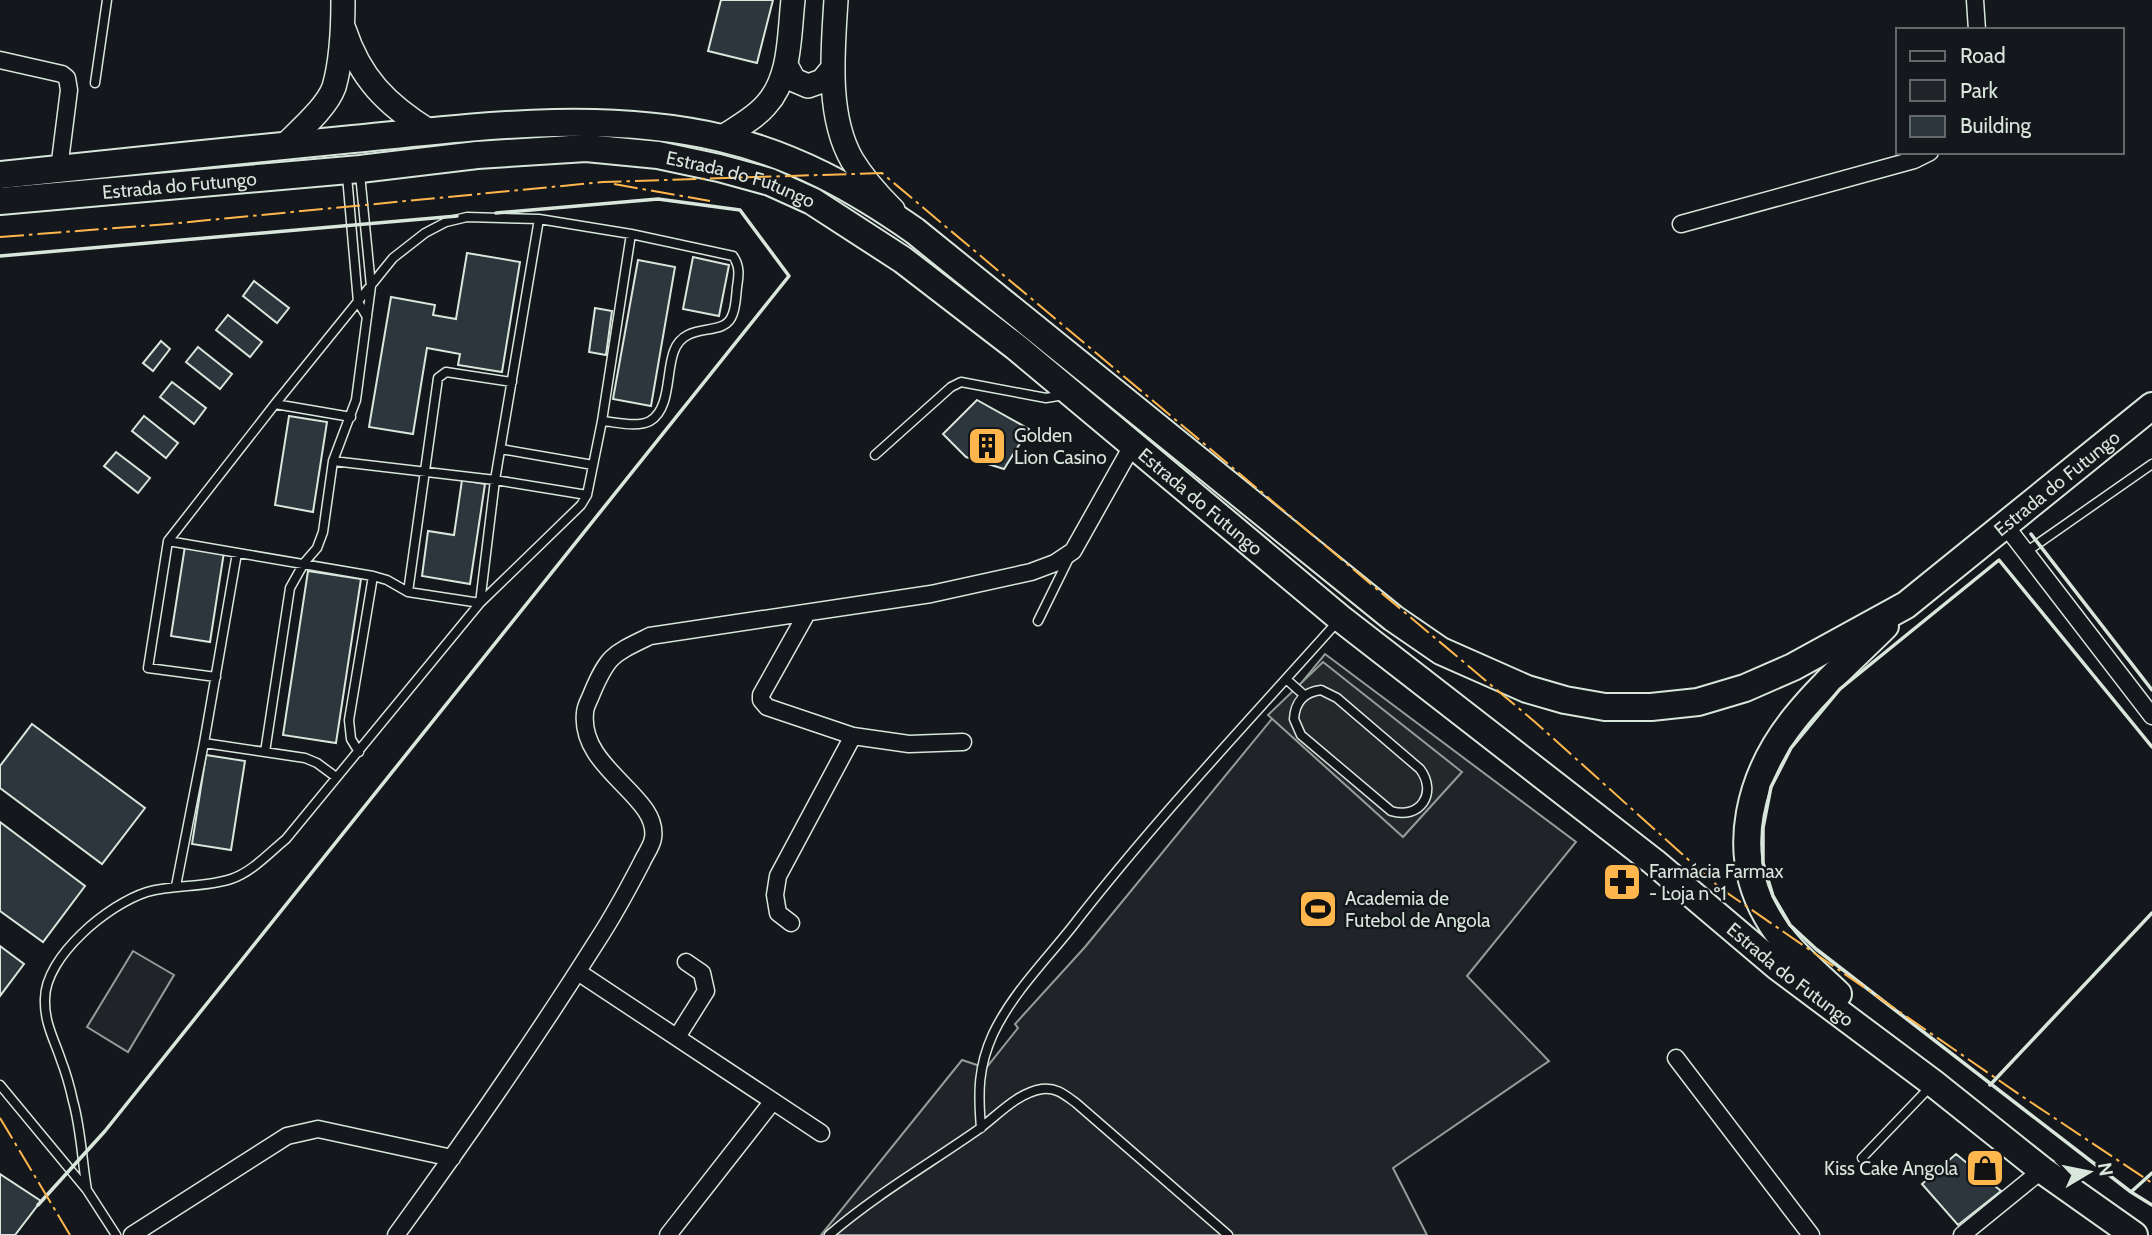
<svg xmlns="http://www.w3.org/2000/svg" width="2152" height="1235" font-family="Cabin,sans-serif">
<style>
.green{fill:#202428;stroke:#939e99;stroke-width:2}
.parking{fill:#24282b;stroke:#939e99;stroke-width:2}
.building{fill:#2c363c;stroke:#d8e6dc;stroke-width:2}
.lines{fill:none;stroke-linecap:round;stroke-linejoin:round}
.lane-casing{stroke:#d8e6dc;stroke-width:11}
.street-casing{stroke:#d8e6dc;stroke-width:19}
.secondary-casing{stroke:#d8e6dc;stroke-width:26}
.primary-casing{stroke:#d8e6dc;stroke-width:30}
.lane{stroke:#14181c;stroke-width:8}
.street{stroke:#14181c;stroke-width:16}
.secondary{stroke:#14181c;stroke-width:23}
.primary{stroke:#14181c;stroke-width:26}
.wall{stroke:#d8e6dc;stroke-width:3.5}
.power{stroke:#ffb74d;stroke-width:2;stroke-dasharray:24 5 3.5 5;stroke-linecap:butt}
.labels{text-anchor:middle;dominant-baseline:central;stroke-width:5;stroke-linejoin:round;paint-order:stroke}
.street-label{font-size:19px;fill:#d8e6dc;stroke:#14181c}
.poi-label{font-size:19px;fill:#d8e6dc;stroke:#14181c;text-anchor:start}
</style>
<rect width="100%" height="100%" fill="#14181c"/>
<path class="green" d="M 1325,654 L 1576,842 L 1467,976 L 1549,1061 L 1393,1168 L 1427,1235 L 821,1235 L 962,1060 L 986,1068 L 1018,1028 L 1015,1024 L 1085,947 Z
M 133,951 L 174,975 L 128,1052 L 87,1027 Z"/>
<path class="parking" d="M 1323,662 L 1462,772 L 1403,837 L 1268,715 Z"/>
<path class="building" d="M 721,0 L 773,0 L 757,63 L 708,51 Z
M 467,253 L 520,262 L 502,372 L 458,365 L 460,354 L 427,348 L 413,434 L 369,427 L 391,297 L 435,305 L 433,315 L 456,319 Z
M 693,257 L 729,265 L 719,316 L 683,309 Z
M 638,260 L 675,267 L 651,406 L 613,399 Z
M 254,281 L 289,308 L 277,323 L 243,296 Z
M 595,308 L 612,311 L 606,355 L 589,352 Z
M 228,315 L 262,342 L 250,357 L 216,330 Z
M 161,341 L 170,349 L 153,371 L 143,363 Z
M 198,347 L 232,374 L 220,389 L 186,362 Z
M 172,382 L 206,408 L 194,424 L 160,397 Z
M 977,400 L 1029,429 L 1004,469 L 966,457 L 943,434 Z
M 144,416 L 178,443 L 166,458 L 132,431 Z
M 289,416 L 327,422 L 313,512 L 275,505 Z
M 116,452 L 150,478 L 138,493 L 104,466 Z
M 462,480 L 485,484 L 470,584 L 422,576 L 428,531 L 454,535 Z
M 185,546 L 224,552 L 210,642 L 171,636 Z
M 308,571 L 361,579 L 336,743 L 283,735 Z
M 32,724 L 145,808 L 102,864 L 0,788 L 0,766 Z
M 206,755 L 245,761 L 231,850 L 192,844 Z
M 0,822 L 85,886 L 43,942 L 0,911 Z
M 0,946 L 24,964 L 0,996 Z
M 1956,1154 L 2001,1191 L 1958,1225 L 1922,1184 Z
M 0,1174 L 41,1201 L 15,1235 L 0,1235 Z"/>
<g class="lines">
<defs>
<path id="lane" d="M 95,83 L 107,0
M 347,176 L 358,302 L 367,317
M 275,404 L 351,417
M 501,449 L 593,465
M 875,455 L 951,387 L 961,382 L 1046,398 L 1064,395
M 333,461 L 495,480 L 587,495
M 168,541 L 373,576 L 387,580 L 408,592 L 480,603 L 495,480 L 539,219
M 2026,552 L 2152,464
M 408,592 L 438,378 L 446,372 L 512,382
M 1038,621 L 1070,556
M 216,677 L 148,668 L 168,541 L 275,404 L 393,258 L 425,233 L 446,222 L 467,217 L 539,219 L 631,234 L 733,256 C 740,266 739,275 737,287 C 736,296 736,310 731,318 C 721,337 685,321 674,351 C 666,371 671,409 650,421 C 637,428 616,422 602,421
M 1286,679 L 1304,695
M 1321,690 L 1337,698 L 1420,769 C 1438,793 1420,820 1391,811 L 1301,735 L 1294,719 C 1295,702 1304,692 1321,690 Z
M 204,743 L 305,758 L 317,763 L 336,777
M 265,752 L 290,588 L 304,563 L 317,548 L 323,532 L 333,461 L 356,400 L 371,286 L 360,174
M 359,752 L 351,739 L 349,720 L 373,576
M 176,886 L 204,743 L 237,553
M 0,1085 L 87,1190 L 116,1235
M 981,1128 C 978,1092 978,1067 993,1034 C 1012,994 1045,961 1072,927 C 1155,820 1248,722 1338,621
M 1862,1158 L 1930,1087
M 87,1190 C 82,1161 81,1129 73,1101 C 70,1087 66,1073 61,1060 C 54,1039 44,1022 45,999 C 45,956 109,904 147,892 C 174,884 204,888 231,879 C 252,872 269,853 286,839 L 480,603 L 581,505 L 587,495 L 602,421 L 631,234
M 829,1235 C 875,1195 929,1164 979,1129 C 998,1115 1017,1093 1042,1089 C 1056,1087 1065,1095 1076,1103 L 1228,1235"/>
<path id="street" d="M 1975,0 L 1977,30
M 0,60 L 62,74 L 67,78 L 69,90 L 59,169
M 1681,224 L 1914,160 L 1930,152
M 2005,525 L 2152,716
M 807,613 L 761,695 L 761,700 L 767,707 L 853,736 L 909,744 L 963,742
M 791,923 L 778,913 L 775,895 L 778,876 L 853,736
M 578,972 L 821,1133
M 677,1037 L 706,991 L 702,973 L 686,962
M 1676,1058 L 1811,1235
M 132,1235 L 287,1136 L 318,1129 L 452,1158
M 396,1235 C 466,1139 534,1041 597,941 C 614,915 628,889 642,862 C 645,855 652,846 653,838 C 660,796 579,769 585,713 C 585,706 590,699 592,693 C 608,655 613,654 650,636 L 931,594 L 1031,572 L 1055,563 L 1073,551 L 1132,446
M 668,1235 L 773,1101
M 1962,1235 L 2042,1170"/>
<path id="secondary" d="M 836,0 C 833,49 826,115 852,160 C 863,178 878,195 893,210
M 344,29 C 360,78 386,104 429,131
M 786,65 L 794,80 L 808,86 L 822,81 L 832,69
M 721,138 C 736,128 754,119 766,105 C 791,78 789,35 793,0
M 285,145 C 300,130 327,107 334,87 C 341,63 343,25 343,0"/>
<g id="primary">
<path id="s1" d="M 0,175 C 118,163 235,150 353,139 C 474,127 602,110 721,138 C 794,155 855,189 915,231 L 1393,618 L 1441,651 L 1527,689 L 1565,700 L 1605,707 L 1651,707 L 1698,702 L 1745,688 L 1793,667 L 1906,605 L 2152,406"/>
<path id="s2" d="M 0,201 L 360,169 L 477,155 L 586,148 L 658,155 L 719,168 L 770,182 L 812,201 L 903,260 L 1016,347 L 1340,618 L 1654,862 L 1778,967 L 1933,1083 L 2042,1170 L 2134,1235"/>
<path d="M 1838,994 C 1813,970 1784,947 1767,916 C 1729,850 1750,774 1795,718 C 1821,685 1855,656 1885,626"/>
</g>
</defs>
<use href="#lane" class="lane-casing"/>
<use href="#street" class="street-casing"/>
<use href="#secondary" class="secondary-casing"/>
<use href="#primary" class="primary-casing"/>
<use href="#lane" class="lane"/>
<use href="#street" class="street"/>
<use href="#secondary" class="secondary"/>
<use href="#primary" class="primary"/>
<path class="wall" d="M 0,256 L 457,216
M 2031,534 L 2152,690
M 2152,747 L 1999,560 L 1840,689 L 1791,748 L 1771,787 L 1763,828 L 1763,863 L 1773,896 L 1790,925 L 1816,949 L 2131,1192 L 2152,1205
M 1990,1085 L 2152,913
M 2131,1192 L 2152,1173
M 38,1205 L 105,1131 L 789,276 L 740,210 L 658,199 L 496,213"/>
<path class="power" d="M 614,184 L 710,201
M 0,237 L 168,224 L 603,182 L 882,173 L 1535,722 L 1720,888 L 2026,1099 L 2152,1183
M 0,1118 L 70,1235"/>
</g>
<defs>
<symbol id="building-square" viewBox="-11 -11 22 22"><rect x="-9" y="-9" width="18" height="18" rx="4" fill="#ffb74d" stroke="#14181c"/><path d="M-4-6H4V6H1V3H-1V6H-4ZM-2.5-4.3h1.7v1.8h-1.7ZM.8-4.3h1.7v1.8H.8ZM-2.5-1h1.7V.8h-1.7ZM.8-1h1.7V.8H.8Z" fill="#111"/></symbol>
<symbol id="pharmacy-square" viewBox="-11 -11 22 22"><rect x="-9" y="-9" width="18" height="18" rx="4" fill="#ffb74d" stroke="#14181c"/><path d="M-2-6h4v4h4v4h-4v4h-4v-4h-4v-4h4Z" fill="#111"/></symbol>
<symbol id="stadium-square" viewBox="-11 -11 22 22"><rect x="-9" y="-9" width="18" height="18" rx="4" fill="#ffb74d" stroke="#14181c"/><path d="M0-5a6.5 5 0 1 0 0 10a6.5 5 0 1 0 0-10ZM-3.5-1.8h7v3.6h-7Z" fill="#111"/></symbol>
<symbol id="shop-square" viewBox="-11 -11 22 22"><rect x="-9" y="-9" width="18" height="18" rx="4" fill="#ffb74d" stroke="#14181c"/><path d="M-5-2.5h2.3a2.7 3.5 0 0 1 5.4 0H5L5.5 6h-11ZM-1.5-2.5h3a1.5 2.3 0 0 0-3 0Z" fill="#111"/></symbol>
</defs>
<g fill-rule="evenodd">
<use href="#building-square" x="965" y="424" width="44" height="44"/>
<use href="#pharmacy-square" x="1600" y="860" width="44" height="44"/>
<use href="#stadium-square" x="1296" y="887" width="44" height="44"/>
<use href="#shop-square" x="1963" y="1146" width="44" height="44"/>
</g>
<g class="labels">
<g class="street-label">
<text stroke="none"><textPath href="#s2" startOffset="747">Estrada do Futungo</textPath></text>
<text stroke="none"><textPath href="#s2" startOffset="180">Estrada do Futungo</textPath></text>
<text stroke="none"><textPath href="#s1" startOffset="2306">Estrada do Futungo</textPath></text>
<text stroke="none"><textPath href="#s2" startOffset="1314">Estrada do Futungo</textPath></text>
<text stroke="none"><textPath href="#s2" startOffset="2070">Estrada do Futungo</textPath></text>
</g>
<g class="poi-label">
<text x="1014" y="435">Golden<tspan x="1014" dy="22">Lion Casino</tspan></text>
<text x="1649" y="871">Farmácia Farmax<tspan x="1649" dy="22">- Loja n º1</tspan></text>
<text x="1345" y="898">Academia de<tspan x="1345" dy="22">Futebol de Angola</tspan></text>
<text x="1958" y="1168" text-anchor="end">Kiss Cake Angola</text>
</g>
</g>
<rect x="1896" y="28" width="228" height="126" fill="#14181c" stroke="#626a69" stroke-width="2"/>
<rect x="1910" y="51" width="35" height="10" fill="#14181c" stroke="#626a69" stroke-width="2"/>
<text x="1960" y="63" font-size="21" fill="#d8e6dc">Road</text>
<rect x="1910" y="80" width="35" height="21" fill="#202428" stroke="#626a69" stroke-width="2"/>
<text x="1960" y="98" font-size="21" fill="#d8e6dc">Park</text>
<rect x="1910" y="116" width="35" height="21" fill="#2c363c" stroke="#626a69" stroke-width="2"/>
<text x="1960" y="133" font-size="21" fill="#d8e6dc">Building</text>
<g transform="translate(2089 1172) rotate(80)" stroke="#14181c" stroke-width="5" paint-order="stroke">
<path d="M0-5L12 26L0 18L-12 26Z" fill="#d8e6dc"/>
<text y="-10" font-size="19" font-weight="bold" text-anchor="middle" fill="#d8e6dc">N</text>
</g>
</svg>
